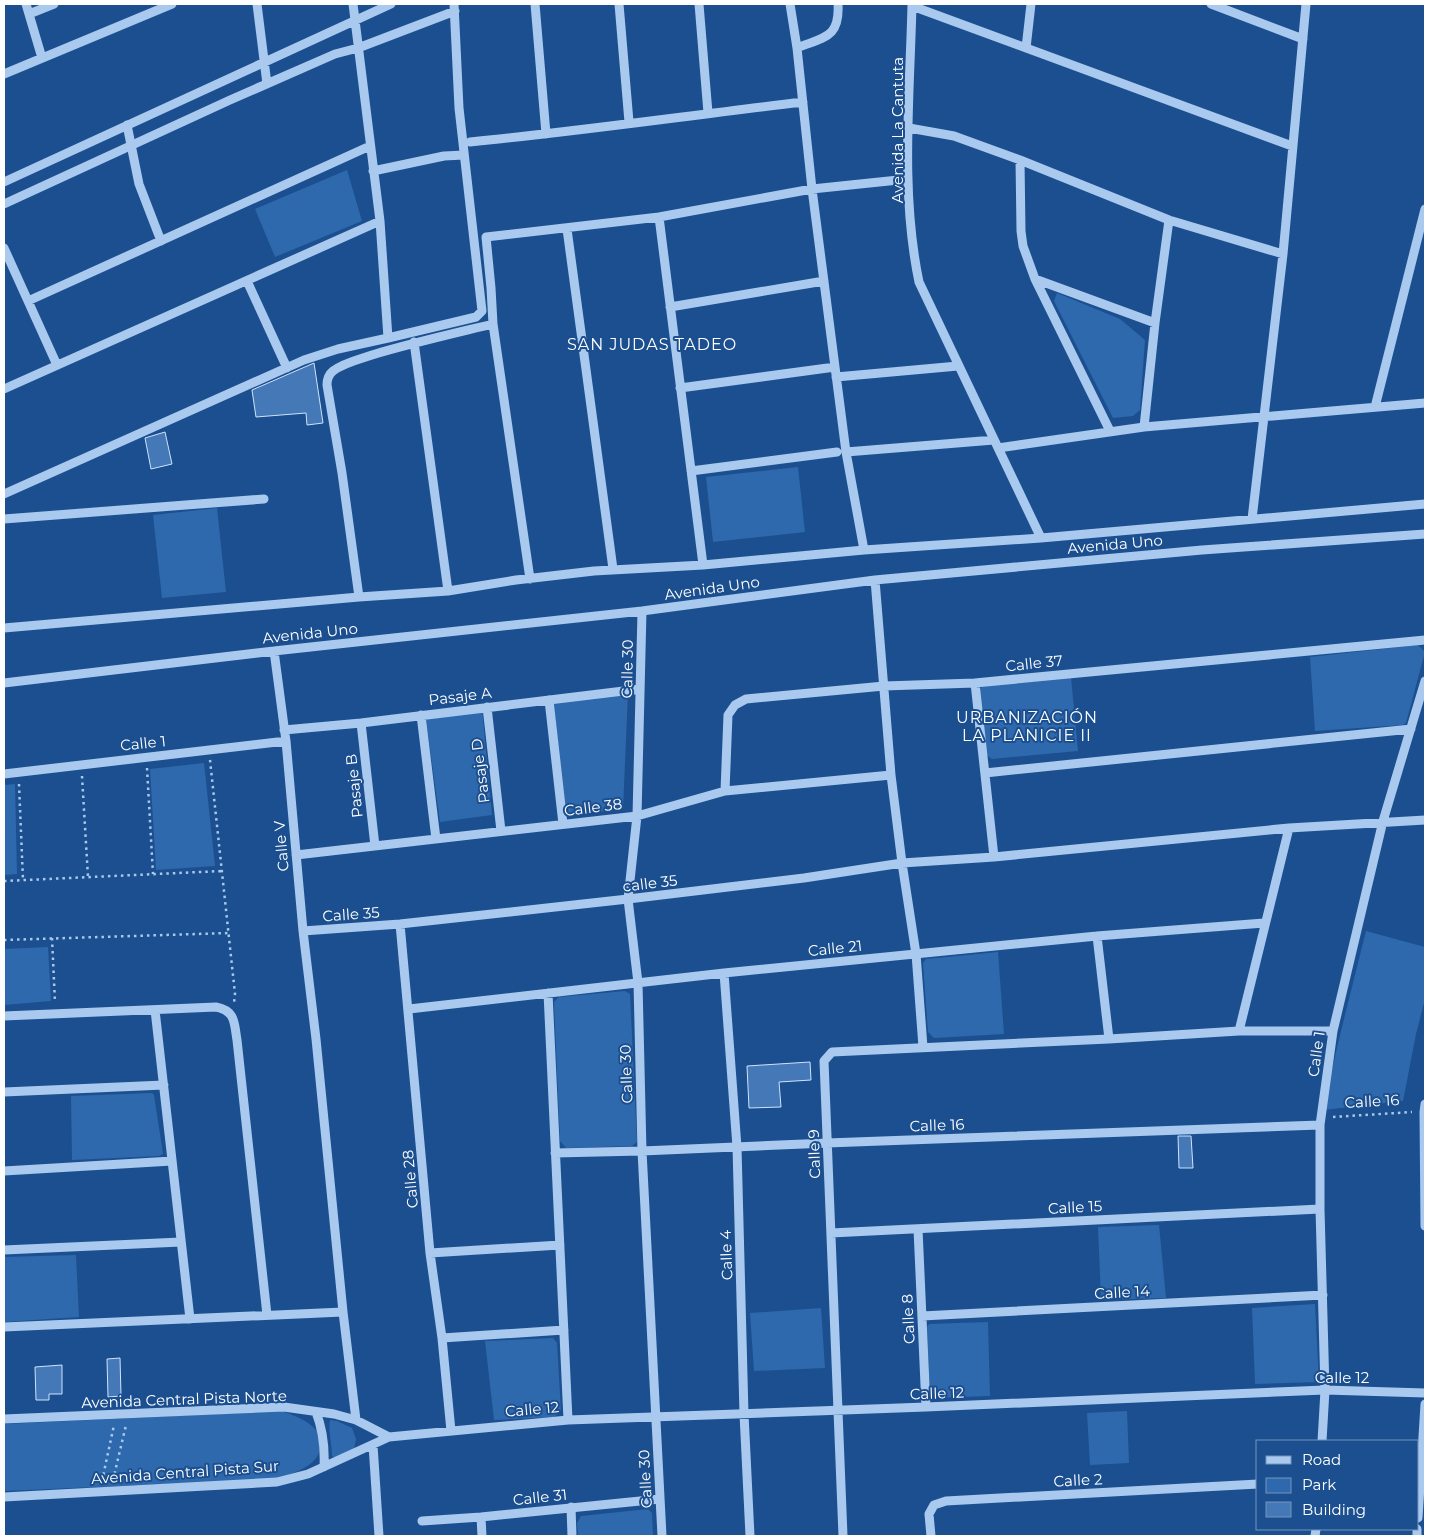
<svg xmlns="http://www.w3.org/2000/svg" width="1429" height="1540" font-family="Montserrat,sans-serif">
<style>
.green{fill:#2e69ad}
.building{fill:#4478b7;stroke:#cfe3fa}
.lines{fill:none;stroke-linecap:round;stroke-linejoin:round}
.path{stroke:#a9c9ee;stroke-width:2.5;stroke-dasharray:2.5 4;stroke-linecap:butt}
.minor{stroke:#a9c9ee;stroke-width:9}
.labels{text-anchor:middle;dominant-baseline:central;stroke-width:4;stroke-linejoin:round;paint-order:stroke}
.street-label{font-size:15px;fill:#fff;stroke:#1b4f8f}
.neighbourhood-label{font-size:16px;letter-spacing:1px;fill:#fff;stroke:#1b4f8f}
</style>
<rect width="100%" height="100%" fill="#1b4f8f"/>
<path class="green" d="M 347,170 L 362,221 L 275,257 L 255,209 Z
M 1057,293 L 1120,319 L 1145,340 L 1140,410 L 1133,416 L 1113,418 L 1054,301 Z
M 798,467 L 805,532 L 713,542 L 706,477 Z
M 217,508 L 226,592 L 162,598 L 153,515 Z
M 1418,645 L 1425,652 L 1406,723 L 1403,725 L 1315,731 L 1310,657 Z
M 1071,677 L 1078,751 L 992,759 L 985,754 L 979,691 L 982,686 Z
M 628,693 L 623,809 L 565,816 L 554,703 Z
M 482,709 L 492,815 L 440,822 L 426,719 Z
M 204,763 L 215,866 L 156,870 L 150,769 Z
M 15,784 L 17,874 L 4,875 L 4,785 Z
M 1366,931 L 1425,947 L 1425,999 L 1416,1034 L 1403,1101 L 1324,1110 L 1325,1099 L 1341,1031 Z
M 48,947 L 51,1001 L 4,1005 L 4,949 Z
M 998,952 L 1004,1034 L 934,1038 L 928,1032 L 923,963 L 926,959 Z
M 625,991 L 630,994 L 637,1142 L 632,1146 L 566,1148 L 560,1141 L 554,1002 L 559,997 Z
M 152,1093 L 154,1095 L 163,1154 L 159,1156 L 72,1160 L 71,1096 Z
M 1159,1225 L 1166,1298 L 1101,1300 L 1098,1227 Z
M 76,1255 L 79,1317 L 4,1322 L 4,1257 Z
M 1315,1304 L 1319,1382 L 1255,1384 L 1252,1308 Z
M 821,1308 L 825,1368 L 754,1371 L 750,1313 Z
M 988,1322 L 990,1396 L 933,1398 L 930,1393 L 927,1327 L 929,1324 Z
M 553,1338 L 557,1343 L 561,1411 L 554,1417 L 494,1420 L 485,1341 Z
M 282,1411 C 292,1415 305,1419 313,1427 C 319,1432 320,1437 320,1444 C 322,1465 294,1473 278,1479 L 4,1491 L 4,1424 Z
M 1127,1411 L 1129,1463 L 1090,1465 L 1087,1413 Z
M 330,1420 L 337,1421 L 352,1428 L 356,1439 L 354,1449 L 336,1459 L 332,1456 C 332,1445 328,1430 330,1420 Z
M 648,1509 L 652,1513 L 653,1536 L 578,1536 L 577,1523 L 581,1516 Z"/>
<path class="building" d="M 314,363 L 323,423 L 307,425 L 306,413 L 256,417 L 252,390 Z
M 165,432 L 172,464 L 151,469 L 145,438 Z
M 810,1062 L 811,1080 L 779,1082 L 781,1107 L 749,1108 L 747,1066 Z
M 1178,1136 L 1191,1136 L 1193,1168 L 1179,1168 Z
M 120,1358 L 121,1396 L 108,1397 L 107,1359 Z
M 62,1365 L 62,1394 L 49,1394 L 49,1400 L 36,1400 L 35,1367 Z"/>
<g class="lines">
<path class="path" d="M 210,760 L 235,994 L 234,1003
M 147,768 L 153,874
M 82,776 L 88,877
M 19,784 L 23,880
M 4,881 L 222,871
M 52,938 L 55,1002
M 4,940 L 229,933
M 1333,1117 L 1412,1112
M 113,1480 L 126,1425
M 102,1481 L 114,1425"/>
<path class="minor" d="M 26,4 L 42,58
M 257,4 L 267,84
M 353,4 L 380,221 L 388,338 L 476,317 L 482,311 L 459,108 L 454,4
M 535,4 L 546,134
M 619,4 L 629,122
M 699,4 L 708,113
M 790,4 L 797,48 L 812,189 L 846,452 L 864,550
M 912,4 C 910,96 900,191 919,282 L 1041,538
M 1211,4 L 1303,39
M 912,6 L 1292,146
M 29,14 L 54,4
M 797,48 C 824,37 840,38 838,4
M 1026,48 L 1031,4
M 4,74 L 172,4
M 127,125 L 139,184 L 161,241
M 909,128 L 954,136 L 1020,160 L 1169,220 L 1283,254
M 470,142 C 581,131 692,115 803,102
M 1020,160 L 1021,231 L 1023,246 L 1035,279 L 1110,431
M 373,171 L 444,156 L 464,155
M 4,182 L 391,4
M 4,204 L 230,100 L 335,54 L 358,48 L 455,11
M 659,217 L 703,565
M 567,229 L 613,569
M 4,248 L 57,365
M 1035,279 L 1155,323
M 247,281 L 287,368
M 28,301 L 370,146
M 670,307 L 824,281
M 414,342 L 448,591
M 836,377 L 958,366
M 680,388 L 835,367
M 4,389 L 380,221
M 1375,407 L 1425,209
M 1144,427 L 1155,323 L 1169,220
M 998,448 L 1144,427 L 1425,403
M 846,452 L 994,440
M 691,471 L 837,452
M 4,494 L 304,360 L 338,349 L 388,338
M 4,519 L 264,499
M 1252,519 L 1283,254 L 1306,4
M 530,579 L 493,324 L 491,288 L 486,237 L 659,217 L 812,189 L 908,179
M 875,580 L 891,775 L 902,863 L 916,954 L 923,1047
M 359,597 L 342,473 L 327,385 C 327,379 328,375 333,371 C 343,363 360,359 372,355 C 412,343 452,334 493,324
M 642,611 L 637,816 L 628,899 L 638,983 L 642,1151 L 662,1536
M 4,628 L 359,597 L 448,591 L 516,580 L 594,571 L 703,565 L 864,550 L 1041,538 L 1425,504
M 274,651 L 286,741 L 303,931 L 316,1039 L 343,1312 L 356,1420
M 4,683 L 274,651 L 642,611 L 875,580 L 1202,550 L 1425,534
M 975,683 L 994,857
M 549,700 L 563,824
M 487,707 L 501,831
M 421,715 L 436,839
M 361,723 L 375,846
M 284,730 L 361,723 L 640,689
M 985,773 L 1411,729
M 4,774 L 286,741
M 725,791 L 728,715 L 735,705 L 746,699 L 884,686 L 975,683 L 1425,640
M 296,855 L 637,816 L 725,791 L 891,775
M 400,924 L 430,1253 L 442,1338 L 451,1431
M 303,931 L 400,924 L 628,899 L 804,878 L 902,863 L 994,857 L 1289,828 L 1425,820
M 1097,936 L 1109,1039
M 724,973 L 737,1147 L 744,1414 L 750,1536
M 548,993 L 568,1420
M 409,1009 L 724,973 L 1097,936 L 1264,923
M 155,1010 L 190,1319
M 4,1016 L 216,1007 C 236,1011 234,1023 237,1040 L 267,1315
M 1239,1031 L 1289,828
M 4,1092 L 164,1085
M 1425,1104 L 1424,1112 L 1425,1226
M 555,1153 L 642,1151 L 827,1143 L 1320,1125
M 4,1171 L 172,1161
M 918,1229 L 926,1407
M 831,1233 L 1320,1209
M 4,1250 L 181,1242
M 430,1253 L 560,1245
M 922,1316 L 1323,1295
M 4,1327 L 343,1312
M 442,1338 L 564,1330
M 316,1412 C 323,1430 325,1447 324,1467
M 4,1419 L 284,1407 L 334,1414 L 356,1420 L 389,1437
M 1322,1441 L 1325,1390 L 1320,1209 L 1320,1125 L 1333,1031 L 1383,821 L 1425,681
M 373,1445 L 379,1536
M 4,1497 L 277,1482 L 308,1474 L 389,1437 L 568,1420 L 926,1407 L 1325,1390 L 1425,1393
M 571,1507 L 572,1536
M 481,1517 L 482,1536
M 1418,1518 L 1425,1404
M 422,1521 L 481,1517 L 660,1499
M 843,1536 L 824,1061 L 832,1052 L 1109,1039 L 1239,1031 L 1333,1031
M 931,1536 L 929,1514 L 934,1505 L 946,1501 L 1258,1484
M 1315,1536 L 1316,1529
M 1417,1536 L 1417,1529"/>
</g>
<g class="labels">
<g class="street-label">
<text transform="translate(897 130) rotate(-90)">Avenida La Cantuta</text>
<text transform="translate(1115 544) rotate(-5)">Avenida Uno</text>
<text transform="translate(712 588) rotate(-8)">Avenida Uno</text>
<text transform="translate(310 633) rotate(-6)">Avenida Uno</text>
<text transform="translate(1034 663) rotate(-6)">Calle 37</text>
<text transform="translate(627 669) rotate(-89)">Calle 30</text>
<text transform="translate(460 696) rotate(-7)">Pasaje A</text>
<text transform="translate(143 743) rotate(-6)">Calle 1</text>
<text transform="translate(480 771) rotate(-97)">Pasaje D</text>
<text transform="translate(354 786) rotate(-96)">Pasaje B</text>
<text transform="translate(593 807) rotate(-7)">Calle 38</text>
<text transform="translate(281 846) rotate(-95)">Calle V</text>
<text transform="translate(650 883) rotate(-7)">calle 35</text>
<text transform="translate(351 914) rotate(-4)">Calle 35</text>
<text transform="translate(835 948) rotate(-6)">Calle 21</text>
<text transform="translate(1316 1054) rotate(-82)">Calle 1</text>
<text transform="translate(626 1074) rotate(-92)">Calle 30</text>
<text transform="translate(1372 1101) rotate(-3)">Calle 16</text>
<text transform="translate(937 1125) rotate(-2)">Calle 16</text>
<text transform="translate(814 1154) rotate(-92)">Calle 9</text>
<text transform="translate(410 1179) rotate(-95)">Calle 28</text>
<text transform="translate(1075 1207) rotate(-3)">Calle 15</text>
<text transform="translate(726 1255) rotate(-92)">Calle 4</text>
<text transform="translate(1122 1292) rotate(-3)">Calle 14</text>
<text transform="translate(908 1319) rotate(-93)">Calle 8</text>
<text x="1342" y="1377">Calle 12</text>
<text transform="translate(937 1393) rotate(-2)">Calle 12</text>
<text transform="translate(184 1399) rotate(-2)">Avenida Central Pista Norte</text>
<text transform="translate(532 1409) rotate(-5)">Calle 12</text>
<text transform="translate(185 1472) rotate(-4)">Avenida Central Pista Sur</text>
<text transform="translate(645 1479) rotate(-93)">Calle 30</text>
<text transform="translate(1078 1480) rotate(-3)">Calle 2</text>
<text transform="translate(540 1497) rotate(-6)">Calle 31</text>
</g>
<g class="neighbourhood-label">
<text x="652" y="344">SAN JUDAS TADEO</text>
<text x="1027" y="717">URBANIZACIÓN<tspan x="1027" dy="18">LA PLANICIE II</tspan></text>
</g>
</g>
<rect width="1429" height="1540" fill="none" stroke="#ffffff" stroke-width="10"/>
<rect x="1256" y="1440" width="162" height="90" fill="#1b4f8f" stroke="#7695bc"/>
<rect x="1266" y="1456" width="25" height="8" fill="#a9c9ee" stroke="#7695bc"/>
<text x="1302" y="1465" font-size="15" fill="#ffffff">Road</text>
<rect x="1266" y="1478" width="25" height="15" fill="#2e69ad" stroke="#7695bc"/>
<text x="1302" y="1490" font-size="15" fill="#ffffff">Park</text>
<rect x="1266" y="1502" width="25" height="15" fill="#4478b7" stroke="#7695bc"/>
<text x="1302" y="1515" font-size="15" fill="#ffffff">Building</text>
</svg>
